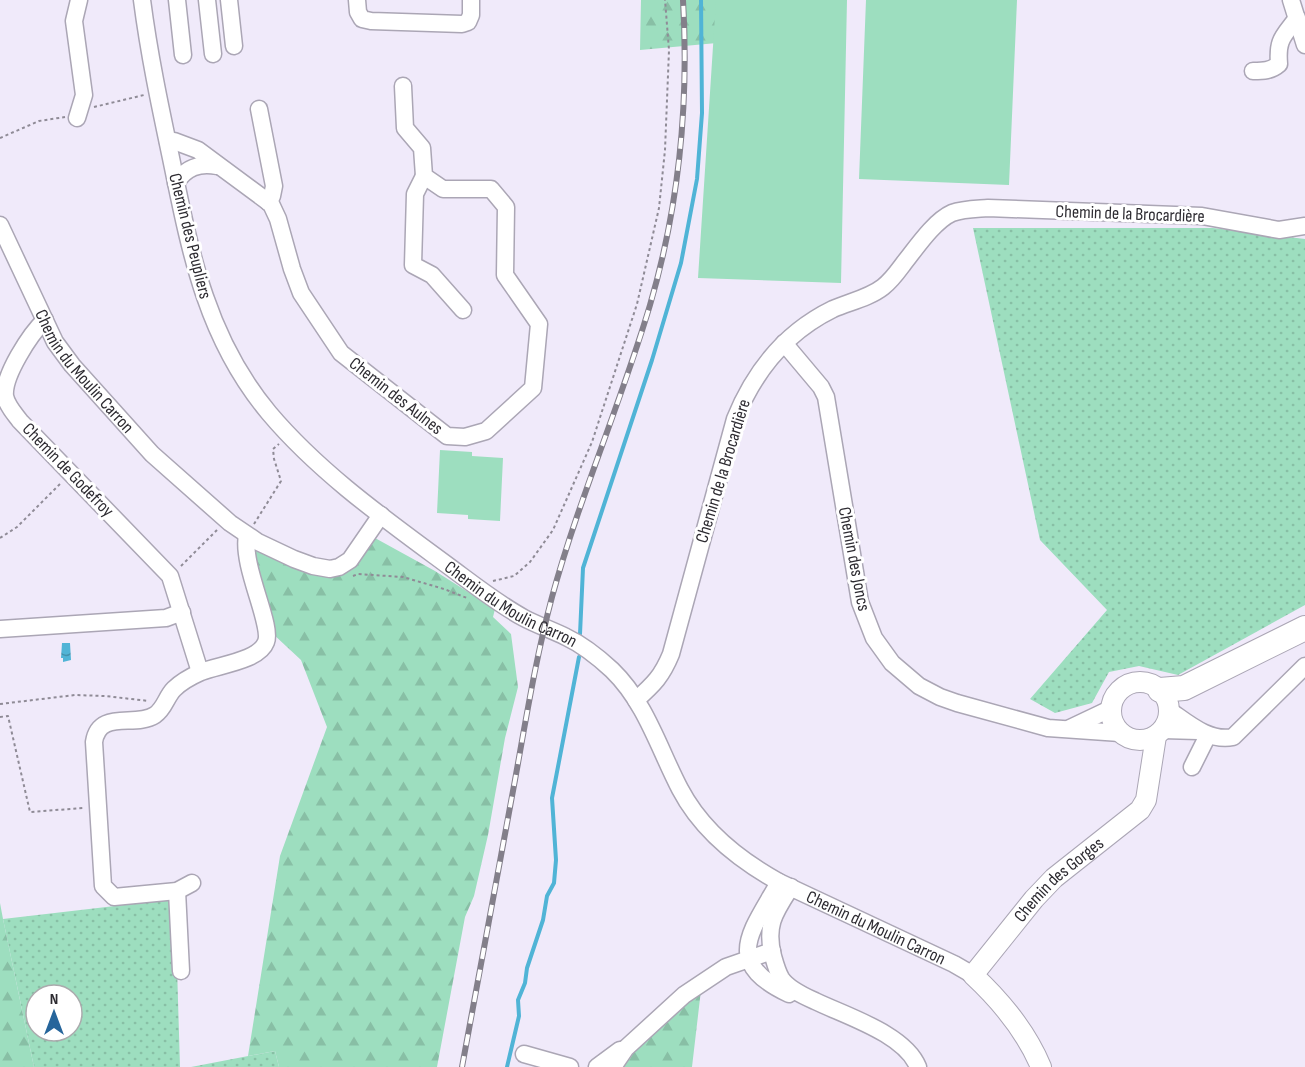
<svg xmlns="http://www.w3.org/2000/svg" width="1305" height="1067" font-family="'Sofia Sans Condensed',sans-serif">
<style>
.grass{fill:url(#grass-dots);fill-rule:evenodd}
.forest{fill:url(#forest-firs)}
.green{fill:#9ddebf}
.water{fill:url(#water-waves)}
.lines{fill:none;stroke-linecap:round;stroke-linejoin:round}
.stream{stroke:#50b4d6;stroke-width:4}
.minor-casing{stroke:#aba6b5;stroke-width:19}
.major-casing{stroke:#aba6b5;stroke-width:22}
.highway-casing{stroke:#aba6b5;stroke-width:26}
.path{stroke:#8f8b96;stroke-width:2;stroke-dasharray:3 3;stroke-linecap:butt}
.minor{stroke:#fff;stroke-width:16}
.major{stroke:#fff;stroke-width:20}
.highway{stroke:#fff;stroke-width:24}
.rail-casing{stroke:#837f8a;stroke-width:6}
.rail{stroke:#fff;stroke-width:4;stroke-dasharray:11;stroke-linecap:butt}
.labels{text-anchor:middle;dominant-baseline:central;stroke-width:6;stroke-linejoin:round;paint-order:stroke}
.street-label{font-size:18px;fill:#2d2b31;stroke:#fff}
</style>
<defs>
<pattern id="grass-dots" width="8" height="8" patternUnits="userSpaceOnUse" patternTransform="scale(1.5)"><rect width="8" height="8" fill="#9ddebf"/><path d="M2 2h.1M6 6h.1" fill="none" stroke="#88bfa5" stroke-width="1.8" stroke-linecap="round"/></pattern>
<pattern id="forest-firs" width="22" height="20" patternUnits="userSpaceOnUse" patternTransform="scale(1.5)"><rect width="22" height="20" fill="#9ddebf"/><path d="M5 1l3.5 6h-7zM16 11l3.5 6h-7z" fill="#88bfa5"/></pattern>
<pattern id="water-waves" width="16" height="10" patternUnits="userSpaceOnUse" patternTransform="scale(1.5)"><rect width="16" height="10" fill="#50b4d6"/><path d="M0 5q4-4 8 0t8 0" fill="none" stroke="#4393ae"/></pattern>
</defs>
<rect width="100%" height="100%" fill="#f0eafa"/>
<path class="grass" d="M 973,228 L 1213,228 L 1305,239 L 1305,605 L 1178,675 L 1139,666 L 1109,672 L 1092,703 L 1055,713 L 1030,699 L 1107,610 L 1040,540 Z
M 175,899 L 180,1067 L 34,1067 L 3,919 ZM 36,995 L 72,995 L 72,1031 L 36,1031 Z
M 275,1051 L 279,1067 L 191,1067 Z"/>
<path class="forest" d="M 641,0 L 737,0 L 739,41 L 640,50 Z
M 375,538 L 435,571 L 495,609 L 493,617 L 511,634 L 518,687 L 505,738 L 488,835 L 474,896 L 465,917 L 437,1067 L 279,1067 L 275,1051 L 248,1056 L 280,856 L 327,727 L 301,660 L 272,633 L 249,543 L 331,572 Z
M 0,903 L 3,919 L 34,1067 L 0,1067 Z
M 701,990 L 692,1067 L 617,1067 Z"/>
<path class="green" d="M 716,0 L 847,0 L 841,283 L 698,278 Z
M 866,0 L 1017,0 L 1009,185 L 859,179 Z
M 440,450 L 472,452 L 472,456 L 503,458 L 500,521 L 468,519 L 468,515 L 437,513 Z"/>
<path class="water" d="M 62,643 L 70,643 L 71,660 L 63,662 L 63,658 L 61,658 Z"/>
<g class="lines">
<path class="stream" d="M 580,634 L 583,568 L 652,360 L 681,263 L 697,179 L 702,113 L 701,0
M 507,1067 L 519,1016 L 518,1000 L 525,983 L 527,968 L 543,920 L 547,896 L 554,883 L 556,860 L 552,798 L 579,657"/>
<defs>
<g id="minor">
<path id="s1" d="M 142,0 C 149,54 160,106 171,158 C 190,251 206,338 269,413 C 323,477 395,526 462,576 C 482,591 502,606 524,618 C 537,625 552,630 566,637 C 583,645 598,657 612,670 C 646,703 659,749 680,789 C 702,831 739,860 779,882 L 954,964 L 973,975"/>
<path d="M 177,0 L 183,55"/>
<path d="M 207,0 L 213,54"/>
<path d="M 229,0 L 234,46"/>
<path d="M 357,0 L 358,12 L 362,19 L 371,21 L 462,24 L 468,22 L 471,15 L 471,0"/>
<path d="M 1291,0 L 1305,45"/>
<path d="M 1253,71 C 1263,71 1271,71 1279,64 C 1277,39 1283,37 1297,18"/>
<path d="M 259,109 L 274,186 L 272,196 L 268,202"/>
<path d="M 77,118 L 84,95 L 74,21 L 79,0"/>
<path d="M 168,142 L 174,141 L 198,150 L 271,204 L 278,219 L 292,269 L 301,293 L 341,353 L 447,436 L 465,437 L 486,431 L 533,388 L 539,324 L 505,275 L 506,207 L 491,189 L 443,189 L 424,176 L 422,148 L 405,128 L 403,86"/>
<path d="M 424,176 L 415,194 L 413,265 L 432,275 L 463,310"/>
<path d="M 176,183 C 186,167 199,163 217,166"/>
<path id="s2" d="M 0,225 L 55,342 L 72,365 L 152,454 L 230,523 L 258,542 L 294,559 L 313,566 L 330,569 L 339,567 L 350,560 L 381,515"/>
<path d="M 45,320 C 30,334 3,376 5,396 C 7,406 15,414 20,421 L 170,576 L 200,672"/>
<path d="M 784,343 L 821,387 L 826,397 L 860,602 L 874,638 L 892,663 L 919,686 L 940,697 L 957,703 L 1048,728 L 1120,733"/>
<path d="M 0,629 L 166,618 L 182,612"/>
<path d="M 636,700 C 654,684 662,676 671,654 L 735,419 C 754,372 786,332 833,309 C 849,302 869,298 883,287 C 892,280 898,271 904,263 C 916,248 934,221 952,213 C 963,209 976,209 988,208 L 1202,216 L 1279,230 L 1305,226"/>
<path d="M 1169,710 C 1188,723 1209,742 1233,737 L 1305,666"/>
<path d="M 1070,728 L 1110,709"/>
<path d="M 1163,730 L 1198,731"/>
<path d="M 1192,767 L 1208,735"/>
<path d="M 779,882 C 752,931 721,962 789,994"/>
<path d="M 192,883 L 177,891 L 114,897 L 103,886 L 94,742 C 99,709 135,728 155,715 C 165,708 166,697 174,689 C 181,682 192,676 201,672 C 218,665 259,661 266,642 C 273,625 241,566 247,535"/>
<path d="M 791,887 C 775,912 765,925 773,956 C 775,963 777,971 781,978 C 788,989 804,996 815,1001 C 846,1016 905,1034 918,1067"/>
<path d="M 177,891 L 181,971"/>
<path d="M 524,1054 L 570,1067"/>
<path d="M 597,1067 L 620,1050"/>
<path d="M 613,1067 L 626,1048 L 684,995 L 726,967 L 772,951"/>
</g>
<g id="major">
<circle cx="1140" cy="711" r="29"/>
<path id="s3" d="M 1041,1067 C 1026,1031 1002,1002 973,975 L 1034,899 L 1054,878 L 1140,810 L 1146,800 L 1156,736"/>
</g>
<path id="highway" d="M 1160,690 L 1184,688 L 1305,628"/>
</defs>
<use href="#minor" class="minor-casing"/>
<use href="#major" class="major-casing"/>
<use href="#highway" class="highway-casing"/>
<path class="path" d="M 94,107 L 144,95
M 0,138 L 39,121 L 65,117
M 254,524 L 281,481 L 274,459 L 273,449 L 279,444
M 0,538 L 17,527 L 60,484
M 181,566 L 217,530
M 353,576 L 358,574 L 403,577 L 444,589 L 467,598
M 493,581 L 514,576 L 530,562 L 553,530 L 592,442 L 637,304 L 659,208 L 665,150 L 669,50 L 665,0
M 0,704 L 75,695 L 105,696 L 149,701
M 0,717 L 8,716 L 30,812 L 83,808"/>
<use href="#minor" class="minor"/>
<use href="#major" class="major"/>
<use href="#highway" class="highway"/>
<defs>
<path id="rail" d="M 462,1067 C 480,971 497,876 515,780 C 526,719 536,657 552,597 C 579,498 621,403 650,305 C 679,206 689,103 683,0"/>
</defs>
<use href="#rail" class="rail-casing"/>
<use href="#rail" class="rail"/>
</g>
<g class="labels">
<g class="street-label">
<text transform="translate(1130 214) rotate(2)">Chemin de la Brocardière</text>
<text transform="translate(190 236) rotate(76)">Chemin des Peupliers</text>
<text stroke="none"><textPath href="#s2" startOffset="170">Chemin du Moulin Carron</textPath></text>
<text transform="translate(396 396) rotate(38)">Chemin des Aulnes</text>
<text transform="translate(68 470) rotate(46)">Chemin de Godefroy</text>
<text transform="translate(723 471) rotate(-73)">Chemin de la Brocardière</text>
<text transform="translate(854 559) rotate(79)">Chemin des Joncs</text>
<text stroke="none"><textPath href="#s1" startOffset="747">Chemin du Moulin Carron</textPath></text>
<text stroke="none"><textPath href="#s3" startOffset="244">Chemin des Gorges</textPath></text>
<text stroke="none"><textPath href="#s1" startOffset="1251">Chemin du Moulin Carron</textPath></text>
</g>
</g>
<g transform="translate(54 1013)"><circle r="28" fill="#ffffff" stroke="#abaaad" stroke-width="1.5"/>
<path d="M0-4.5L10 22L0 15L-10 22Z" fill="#26659b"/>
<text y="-9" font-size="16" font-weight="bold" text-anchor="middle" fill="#2d2b31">N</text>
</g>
</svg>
